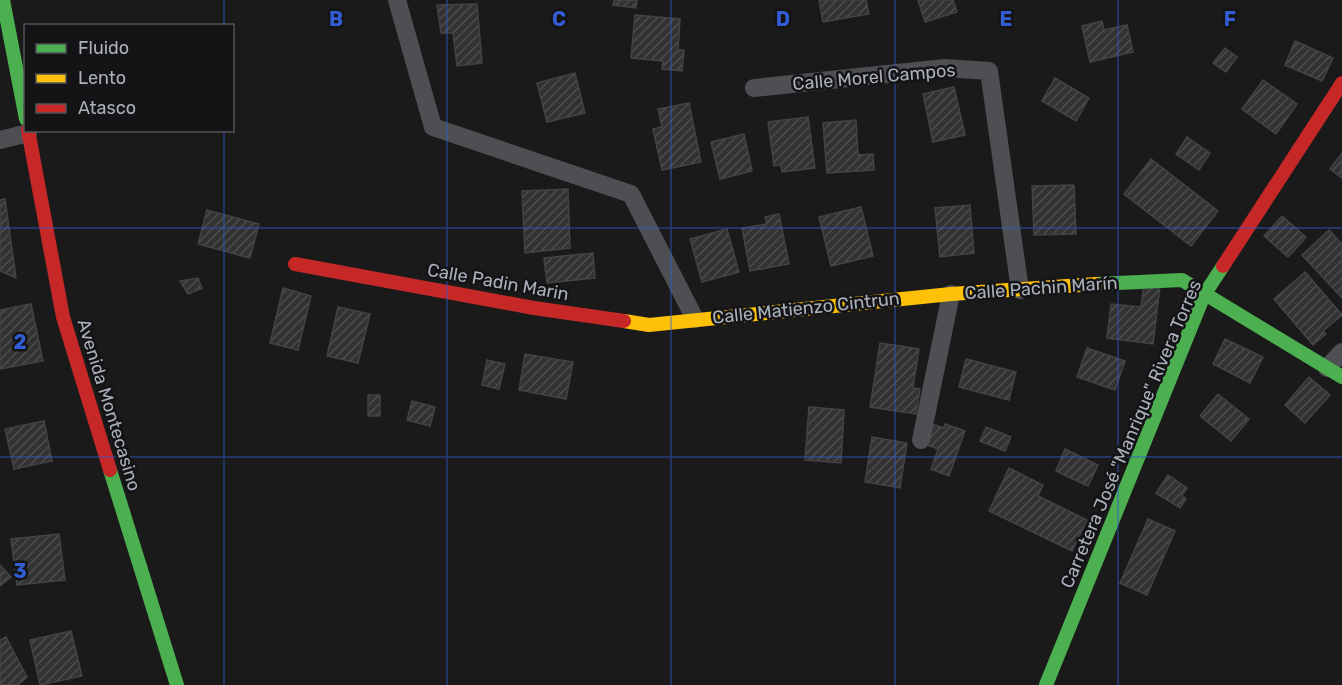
<svg xmlns="http://www.w3.org/2000/svg" width="1342" height="685" font-family="Rubik,sans-serif">
<style>
.building{fill:url(#building-hatch);stroke:#424346;stroke-width:1.5}
.lines{fill:none;stroke-linecap:round;stroke-linejoin:round}
.street{stroke:#4d4f53;stroke-width:18}
.fast{stroke:#4caf50;stroke-width:14}
.slow{stroke:#ffc107;stroke-width:14}
.jam{stroke:#c62828;stroke-width:14}
.grid{fill:none;stroke:#325dd4;stroke-width:1.5;stroke-opacity:0.55}
.labels{text-anchor:middle;dominant-baseline:central;stroke-width:5;stroke-linejoin:round;paint-order:stroke}
.street-label{font-size:18px;fill:#abb1bb;stroke:#141416}
.grid-label{font-size:20px;text-anchor:middle;font-weight:bold;fill:#325dd4;stroke:#141416;stroke-width:5;stroke-linejoin:round;paint-order:stroke}
</style>
<defs>
<pattern id="building-hatch" width="6" height="6" patternUnits="userSpaceOnUse" patternTransform="scale(1.5)"><rect width="6" height="6" fill="#323232"/><path d="M-1 1l2-2M0 6l6-6M5 7l2-2" fill="none" stroke="#4d4d4e"/></pattern>
</defs>
<rect width="100%" height="100%" fill="#1a1a1a"/>
<path class="building" d="M 614,0 L 637,0 L 636,8 L 613,5 Z
M 819,0 L 866,0 L 869,14 L 823,22 Z
M 918,0 L 953,0 L 957,12 L 925,22 Z
M 477,4 L 482,63 L 457,66 L 453,33 L 441,33 L 437,5 Z
M 635,15 L 680,19 L 678,50 L 684,50 L 682,71 L 662,69 L 663,61 L 631,58 Z
M 1102,21 L 1104,30 L 1127,25 L 1133,52 L 1090,62 L 1082,26 Z
M 1295,41 L 1333,58 L 1322,81 L 1285,65 Z
M 1225,48 L 1237,57 L 1226,72 L 1213,63 Z
M 575,73 L 585,113 L 547,122 L 537,83 Z
M 1055,78 L 1089,98 L 1076,121 L 1042,101 Z
M 1263,80 L 1297,104 L 1276,134 L 1242,109 Z
M 954,87 L 965,135 L 933,142 L 923,94 Z
M 689,103 L 701,162 L 662,170 L 653,129 L 662,127 L 658,109 Z
M 808,117 L 815,168 L 782,172 L 781,165 L 774,166 L 768,122 Z
M 856,120 L 858,155 L 873,154 L 874,170 L 827,173 L 823,123 Z
M 744,134 L 752,171 L 720,179 L 711,142 Z
M 1187,137 L 1210,153 L 1199,170 L 1176,154 Z
M 1342,153 L 1342,178 L 1330,169 Z
M 1151,159 L 1218,211 L 1191,246 L 1124,194 Z
M 1074,185 L 1076,234 L 1034,235 L 1032,186 Z
M 568,189 L 570,248 L 525,253 L 522,191 Z
M 5,199 L 16,278 L 0,271 L 0,200 Z
M 970,205 L 974,253 L 940,257 L 935,208 Z
M 861,207 L 873,256 L 831,266 L 819,217 Z
M 207,210 L 259,224 L 250,258 L 198,244 Z
M 779,214 L 789,264 L 750,271 L 742,228 L 767,224 L 765,217 Z
M 1282,216 L 1306,237 L 1288,257 L 1264,236 Z
M 727,229 L 739,272 L 702,282 L 690,239 Z
M 1329,230 L 1342,244 L 1342,298 L 1302,255 Z
M 593,253 L 595,278 L 547,283 L 544,258 Z
M 1305,272 L 1342,315 L 1323,331 L 1326,334 L 1313,345 L 1274,299 Z
M 198,278 L 202,288 L 188,294 L 180,281 Z
M 1144,284 L 1160,286 L 1153,344 L 1107,338 L 1111,304 L 1141,307 Z
M 283,288 L 311,296 L 298,350 L 270,343 Z
M 31,304 L 43,361 L 0,369 L 0,310 Z
M 338,307 L 370,314 L 358,363 L 327,356 Z
M 1225,339 L 1263,357 L 1250,383 L 1213,364 Z
M 880,343 L 919,349 L 913,388 L 920,389 L 916,414 L 870,407 Z
M 1087,348 L 1125,361 L 1115,390 L 1077,377 Z
M 525,354 L 573,362 L 566,399 L 519,390 Z
M 966,359 L 1016,372 L 1009,400 L 959,387 Z
M 487,360 L 505,364 L 499,389 L 482,385 Z
M 1309,377 L 1330,395 L 1305,423 L 1285,405 Z
M 1218,394 L 1249,419 L 1231,441 L 1200,416 Z
M 368,395 L 380,395 L 380,416 L 368,416 Z
M 412,401 L 435,407 L 430,426 L 407,420 Z
M 809,407 L 844,410 L 841,463 L 805,460 Z
M 44,421 L 52,461 L 14,469 L 5,429 Z
M 945,424 L 965,431 L 949,476 L 931,469 L 938,449 L 927,445 L 934,425 L 944,428 Z
M 986,427 L 1011,437 L 1005,451 L 980,441 Z
M 872,437 L 907,443 L 900,488 L 865,482 Z
M 1065,449 L 1098,465 L 1088,486 L 1056,471 Z
M 1009,468 L 1043,485 L 1038,496 L 1087,520 L 1072,551 L 989,511 Z
M 1168,475 L 1187,488 L 1182,495 L 1186,499 L 1180,508 L 1156,493 Z
M 1148,519 L 1175,531 L 1147,595 L 1120,583 Z
M 59,534 L 65,580 L 17,585 L 11,539 Z
M 0,565 L 11,577 L 0,586 Z
M 71,631 L 82,676 L 40,685 L 30,640 Z
M 6,637 L 27,677 L 18,685 L 0,685 L 0,640 Z"/>
<g class="lines">
<path class="street" d="M 397,0 L 433,127 L 631,194 L 695,319
M 754,88 L 945,68 L 989,71 L 1020,290
M 0,140 L 28,133
M 1327,368 L 1342,352
M 921,440 L 951,294"/>
<path class="fast" d="M 3,0 L 26,119
M 1096,284 L 1182,280 L 1342,377
M 110,470 L 177,685
M 1046,685 L 1204,295 L 1223,266"/>
<path class="slow" d="M 624,321 L 649,325 L 951,294 L 1096,284"/>
<path class="jam" d="M 28,130 L 63,317 L 110,470
M 295,264 L 534,308 L 624,321
M 1223,266 L 1342,83"/>
</g>
<path class="grid" d="M 224,0 L 224,26M 447,0 L 447,685M 671,0 L 671,685M 895,0 L 895,685M 1118,0 L 1118,685M 224,130 L 224,685M 0,228 L 1342,228M 0,457 L 1342,457"/>
<g class="labels">
<g class="street-label">
<text transform="translate(874 77) rotate(-5)">Calle Morel Campos</text>
<text transform="translate(498 282) rotate(10)">Calle Padin Marin</text>
<text transform="translate(1041 288) rotate(-4)">Calle Pachin Marín</text>
<text transform="translate(806 308) rotate(-6)">Calle Matienzo Cintrun</text>
<text transform="translate(109 405) rotate(73)">Avenida Montecasino</text>
<text transform="translate(1131 434) rotate(-67)">Carretera José "Manrique" Rivera Torres</text>
</g>
</g>
<g class="grid-label">
<text x="336" y="26">B</text>
<text x="559" y="26">C</text>
<text x="783" y="26">D</text>
<text x="1006" y="26">E</text>
<text x="1230" y="26">F</text>
<text x="20" y="349">2</text>
<text x="20" y="578">3</text>
</g>
<rect x="24" y="24" width="210" height="108" fill="#141416" stroke="#505358" stroke-width="1.5"/>
<rect x="36" y="44" width="30" height="9" fill="#4caf50" stroke="#505358" stroke-width="1.5"/>
<text x="78" y="54" font-size="18" fill="#abb1bb">Fluido</text>
<rect x="36" y="74" width="30" height="9" fill="#ffc107" stroke="#505358" stroke-width="1.5"/>
<text x="78" y="84" font-size="18" fill="#abb1bb">Lento</text>
<rect x="36" y="104" width="30" height="9" fill="#c62828" stroke="#505358" stroke-width="1.5"/>
<text x="78" y="114" font-size="18" fill="#abb1bb">Atasco</text>
</svg>
